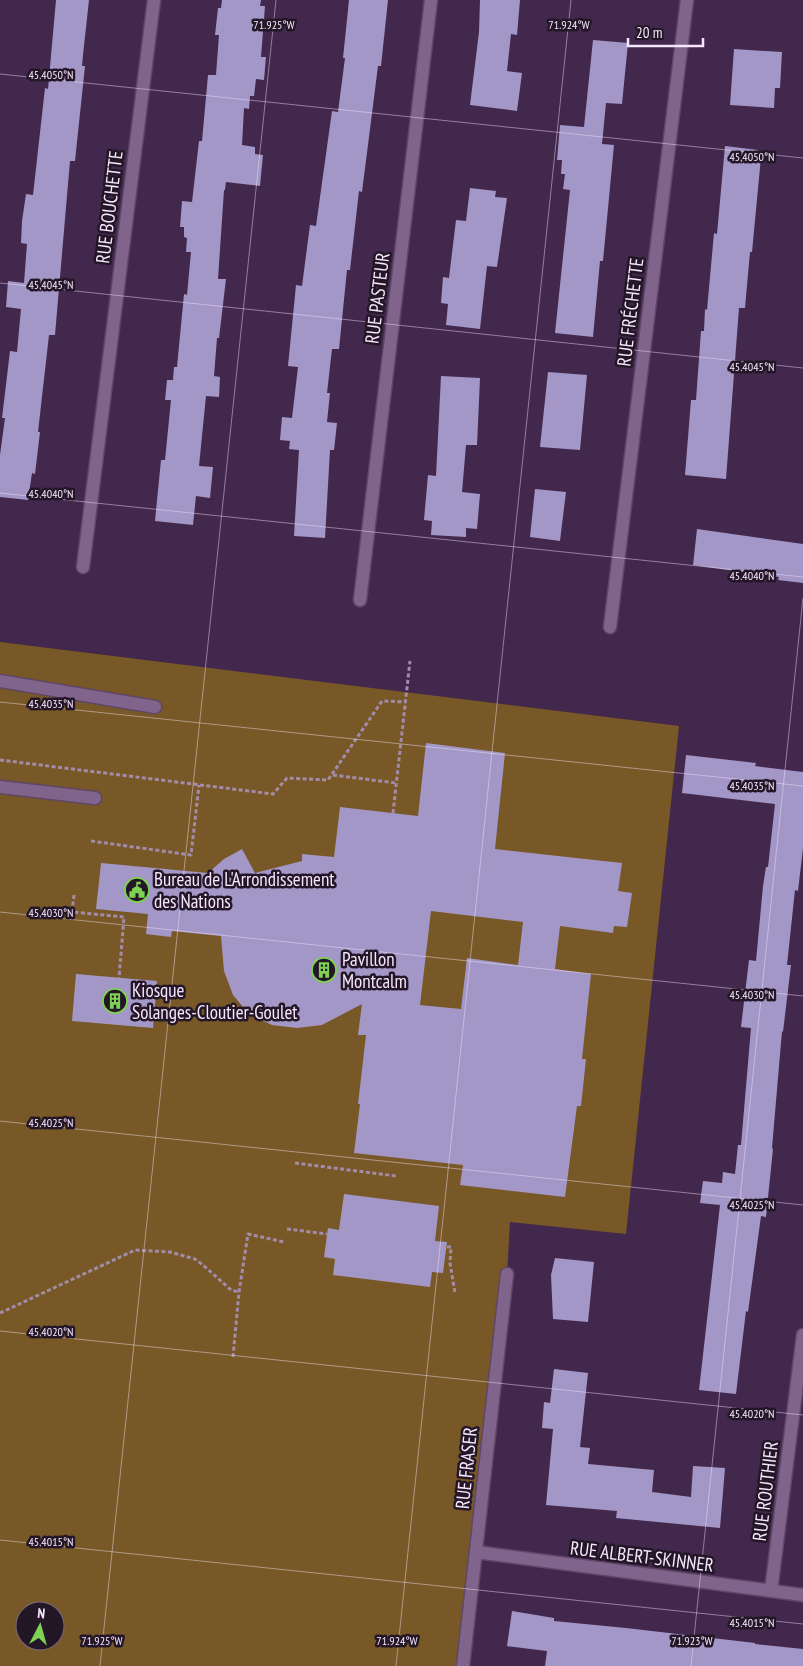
<svg xmlns="http://www.w3.org/2000/svg" width="803" height="1666" font-family="'PT Sans Narrow',sans-serif">
<style>
.green{fill:#785827;fill-rule:evenodd}
.building{fill:#a397c7;fill-rule:evenodd}
.lines{fill:none;stroke-linecap:round;stroke-linejoin:round}
.lane-casing{stroke:#5f4767;stroke-width:15}
.street-casing{stroke:#5f4767;stroke-width:15}
.path{stroke:#a28caa;stroke-width:3;stroke-dasharray:4 2.5;stroke-linecap:butt}
.lane{stroke:#81648c;stroke-width:12}
.street{stroke:#81648c;stroke-width:12}
.ticks{fill:none;stroke:#f7e6fd;stroke-width:1;stroke-opacity:0.45}
.labels{text-anchor:middle;dominant-baseline:central;stroke-width:5;stroke-linejoin:round;paint-order:stroke}
.street-label{font-size:19px;fill:#f7e6fd;stroke:#231727}
.poi-label{font-size:19px;fill:#f7e6fd;stroke:#231727;text-anchor:start}
.ticks-label{font-size:12px;text-anchor:middle;fill:#f7e6fd;stroke:#231727;stroke-width:5;stroke-linejoin:round;paint-order:stroke}
</style>
<rect width="100%" height="100%" fill="#43284d"/>
<path class="green" d="M 0,642 L 679,726 L 626,1234 L 510,1222 L 507,1274 L 459,1666 L 0,1666 ZM 25,1611 L 55,1611 L 55,1641 L 25,1641 Z"/>
<path class="building" d="M 56,0 L 89,0 L 83,55 L 82,66 L 85,66 L 75,161 L 70,161 L 55,335 L 49,335 L 38,432 L 40,432 L 35,474 L 32,473 L 28,500 L 0,497 L 0,455 L 5,418 L 2,418 L 10,351 L 17,352 L 21,309 L 6,307 L 8,281 L 24,283 L 27,244 L 21,243 L 22,221 L 26,194 L 33,195 L 45,88 L 48,89 Z
M 222,0 L 261,0 L 260,6 L 265,6 L 261,57 L 266,57 L 264,80 L 256,79 L 254,96 L 250,96 L 249,109 L 244,108 L 242,145 L 255,147 L 255,154 L 263,155 L 260,186 L 226,182 L 225,190 L 224,190 L 218,279 L 226,279 L 219,338 L 217,338 L 214,376 L 220,377 L 219,397 L 206,396 L 199,466 L 213,467 L 210,498 L 196,496 L 193,525 L 155,521 L 161,460 L 165,460 L 171,400 L 165,400 L 167,380 L 173,380 L 174,367 L 177,367 L 184,294 L 187,295 L 191,252 L 186,252 L 187,238 L 184,237 L 184,227 L 180,227 L 182,201 L 192,202 L 199,141 L 202,141 L 208,75 L 216,75 L 219,35 L 215,35 L 218,8 L 221,8 Z
M 349,0 L 388,0 L 381,66 L 378,66 L 362,192 L 359,191 L 350,270 L 347,270 L 339,349 L 332,349 L 327,393 L 330,393 L 327,422 L 337,423 L 334,450 L 330,450 L 325,538 L 294,536 L 299,450 L 289,449 L 290,441 L 280,440 L 282,417 L 292,418 L 298,367 L 288,366 L 296,285 L 302,286 L 310,225 L 316,226 L 332,111 L 338,112 L 345,58 L 343,58 Z
M 480,0 L 520,0 L 517,35 L 511,34 L 507,71 L 522,73 L 517,111 L 470,105 L 479,32 Z
M 593,40 L 628,43 L 622,104 L 606,103 L 602,144 L 614,145 L 603,261 L 600,261 L 593,337 L 555,333 L 570,190 L 563,189 L 565,174 L 561,174 L 562,160 L 557,160 L 560,125 L 584,127 Z
M 734,49 L 782,52 L 780,88 L 775,88 L 774,108 L 730,105 Z
M 725,146 L 758,150 L 757,157 L 761,157 L 752,252 L 750,252 L 745,308 L 739,308 L 726,479 L 685,475 L 691,400 L 696,400 L 701,331 L 704,331 L 705,309 L 707,310 L 714,233 L 717,234 Z
M 470,188 L 496,191 L 495,197 L 507,198 L 497,267 L 487,266 L 480,329 L 446,325 L 448,304 L 441,303 L 443,277 L 449,278 L 456,220 L 466,221 Z
M 548,372 L 587,375 L 580,450 L 540,447 Z
M 441,376 L 480,378 L 477,445 L 466,445 L 462,492 L 480,494 L 477,529 L 466,528 L 466,537 L 431,535 L 432,521 L 424,520 L 428,475 L 436,476 Z
M 535,489 L 566,492 L 560,541 L 530,537 Z
M 697,529 L 803,544 L 803,583 L 778,580 L 779,577 L 693,565 Z
M 426,743 L 505,753 L 495,849 L 622,863 L 618,891 L 632,893 L 627,927 L 614,926 L 613,933 L 560,926 L 555,969 L 591,974 L 582,1059 L 586,1059 L 581,1106 L 577,1106 L 565,1197 L 460,1185 L 463,1165 L 354,1153 L 360,1104 L 358,1104 L 366,1035 L 358,1035 L 362,1004 L 322,1025 L 297,1028 L 272,1025 L 249,1014 L 233,995 L 224,971 L 221,936 L 172,931 L 171,937 L 146,934 L 148,914 L 96,909 L 101,863 L 208,873 L 224,859 L 242,849 L 255,873 L 302,861 L 302,854 L 334,857 L 340,807 L 418,816 ZM 431,911 L 523,922 L 518,965 L 467,958 L 461,1009 L 420,1005 Z
M 686,755 L 756,763 L 755,766 L 803,772 L 803,848 L 798,891 L 795,890 L 787,965 L 791,965 L 783,1032 L 782,1031 L 772,1148 L 773,1149 L 766,1217 L 761,1216 L 748,1312 L 746,1311 L 736,1394 L 699,1390 L 720,1205 L 700,1203 L 703,1181 L 722,1183 L 723,1172 L 735,1174 L 738,1145 L 741,1145 L 751,1028 L 741,1027 L 749,960 L 756,961 L 763,886 L 766,867 L 768,867 L 775,804 L 682,793 Z
M 76,974 L 157,981 L 153,1028 L 72,1021 Z
M 344,1194 L 439,1206 L 435,1241 L 447,1242 L 443,1273 L 432,1272 L 430,1287 L 333,1275 L 335,1259 L 324,1257 L 328,1228 L 339,1230 Z
M 555,1258 L 594,1262 L 588,1322 L 553,1319 L 551,1275 Z
M 554,1369 L 588,1373 L 580,1447 L 590,1448 L 588,1464 L 654,1470 L 652,1492 L 691,1497 L 693,1466 L 725,1468 L 720,1528 L 616,1518 L 617,1511 L 546,1505 L 553,1429 L 542,1428 L 544,1402 L 550,1403 Z
M 512,1611 L 554,1618 L 554,1621 L 626,1628 L 755,1643 L 755,1644 L 803,1649 L 803,1666 L 545,1666 L 547,1651 L 507,1646 Z"/>
<g class="lines">
<defs>
<path id="lane" d="M 0,681 L 155,707
M 0,787 L 95,798"/>
<path id="street" d="M 83,567 L 154,0
M 360,600 L 431,0
M 610,627 L 687,0
M 476,1552 L 803,1595
M 771,1591 L 803,1335
M 463,1666 L 507,1274"/>
</defs>
<use href="#lane" class="lane-casing"/>
<use href="#street" class="street-casing"/>
<path class="path" d="M 0,760 L 273,794 L 287,778 L 328,780 L 382,701 L 406,702
M 333,775 L 396,783
M 393,813 L 410,661
M 91,841 L 191,855 L 199,785
M 74,895 L 72,912 L 124,917 L 119,978
M 295,1163 L 396,1176
M 287,1229 L 327,1234
M 447,1247 L 451,1247 L 450,1263 L 455,1293
M 0,1313 L 135,1250 L 170,1252 L 195,1259 L 203,1265 L 231,1290 L 239,1292
M 233,1357 L 239,1292 L 248,1234 L 284,1242"/>
<use href="#lane" class="lane"/>
<use href="#street" class="street"/>
</g>
<path class="ticks" d="M 0,74 L 803,158M 0,283 L 803,368M 0,493 L 803,577M 0,702 L 803,786M 0,912 L 803,996M 0,1121 L 803,1205M 0,1331 L 803,1415M 0,1540 L 803,1624M 100,1666 L 276,0M 396,1666 L 571,0M 691,1666 L 803,598"/>
<defs>
<symbol id="civic-ring" viewBox="-11 -11 22 22"><circle r="9.5" fill="#231727" stroke="#7ed153" stroke-width="1.5"/><path d="M-.6-6.5H3V-4.5H.6V-3L4-1V1h2V6H-6V1h2V-1L-.6-3ZM-1.2 2.5V6h2.4V2.5Z" fill="#7ed153"/></symbol>
<symbol id="building-ring" viewBox="-11 -11 22 22"><circle r="9.5" fill="#231727" stroke="#7ed153" stroke-width="1.5"/><path d="M-4-6H4V6H1V3H-1V6H-4ZM-2.5-4.3h1.7v1.8h-1.7ZM.8-4.3h1.7v1.8H.8ZM-2.5-1h1.7V.8h-1.7ZM.8-1h1.7V.8H.8Z" fill="#7ed153"/></symbol>
</defs>
<g fill-rule="evenodd">
<use href="#civic-ring" x="123" y="876" width="28" height="28"/>
<use href="#building-ring" x="310" y="956" width="28" height="28"/>
<use href="#building-ring" x="101" y="987" width="28" height="28"/>
</g>
<g class="labels">
<g class="street-label">
<text transform="translate(109 207) rotate(-83)">RUE BOUCHETTE</text>
<text transform="translate(377 298) rotate(-83)">RUE PASTEUR</text>
<text transform="translate(630 312) rotate(-83)">RUE FRÉCHETTE</text>
<text transform="translate(466 1468) rotate(-84)">RUE FRASER</text>
<text transform="translate(765 1491) rotate(-83)">RUE ROUTHIER</text>
<text transform="translate(642 1556) rotate(7)">RUE ALBERT-SKINNER</text>
</g>
<g class="poi-label">
<text x="154" y="879">Bureau de L'Arrondissement<tspan x="154" dy="22">des Nations</tspan></text>
<text x="342" y="959">Pavillon<tspan x="342" dy="22">Montcalm</tspan></text>
<text x="132" y="990">Kiosque<tspan x="132" dy="22">Solanges-Cloutier-Goulet</tspan></text>
</g>
</g>
<g class="ticks-label">
<text x="274" y="29">71.925°W</text>
<text x="569" y="29">71.924°W</text>
<text x="51" y="79">45.4050°N</text>
<text x="752" y="161">45.4050°N</text>
<text x="51" y="289">45.4045°N</text>
<text x="752" y="371">45.4045°N</text>
<text x="51" y="498">45.4040°N</text>
<text x="752" y="580">45.4040°N</text>
<text x="51" y="708">45.4035°N</text>
<text x="752" y="790">45.4035°N</text>
<text x="51" y="917">45.4030°N</text>
<text x="752" y="999">45.4030°N</text>
<text x="51" y="1127">45.4025°N</text>
<text x="752" y="1209">45.4025°N</text>
<text x="51" y="1336">45.4020°N</text>
<text x="752" y="1418">45.4020°N</text>
<text x="51" y="1546">45.4015°N</text>
<text x="752" y="1627">45.4015°N</text>
<text x="102" y="1645">71.925°W</text>
<text x="397" y="1645">71.924°W</text>
<text x="692" y="1645">71.923°W</text>
</g>
<g transform="translate(40 1626) rotate(6)"><circle r="24" fill="#231727" stroke="#786a7d"/>
<path d="M0-4L9 19L0 12L-9 19Z" fill="#7ed153"/>
<text y="-8" font-size="14" font-weight="bold" text-anchor="middle" fill="#f7e6fd">N</text>
</g>
<path d="M628 38v8h75v-8" fill="none" stroke="#f7e6fd" stroke-width="2.5"/>
<text x="636" y="38" font-size="15" fill="#f7e6fd" stroke="#231727" stroke-width="4" paint-order="stroke">20 m</text>
</svg>
